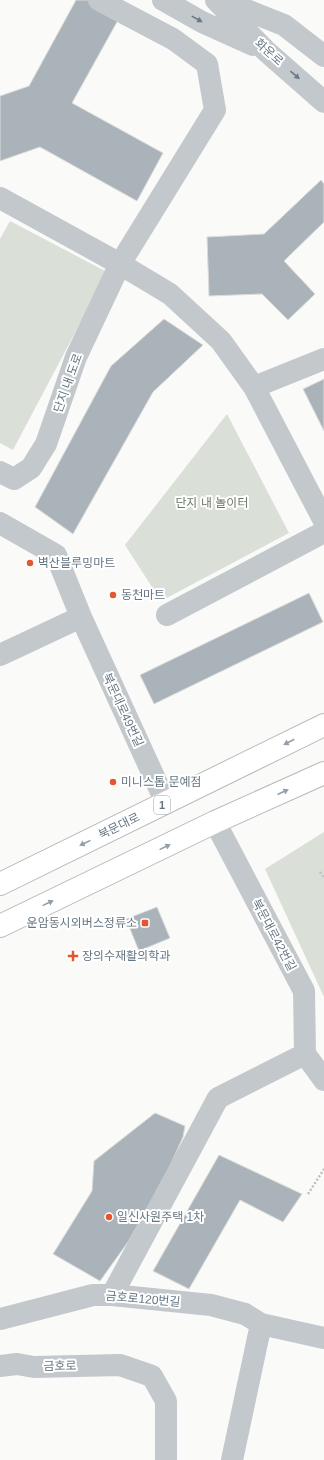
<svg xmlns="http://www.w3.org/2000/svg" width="324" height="1460" font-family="Arial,'Noto Sans KR',sans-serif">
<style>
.green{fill:#dadfd7}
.building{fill:#aab3b9;stroke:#dcdcda}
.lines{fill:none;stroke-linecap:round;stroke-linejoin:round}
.major-casing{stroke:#b5babe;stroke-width:24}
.path{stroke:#bbbfc2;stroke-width:2.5;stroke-dasharray:2 2;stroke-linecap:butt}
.minor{stroke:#c3c8cc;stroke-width:22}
.major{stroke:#fff;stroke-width:22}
.oneway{fill:#6a7a87}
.oneway2{fill:#939fa8}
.poi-dot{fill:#e4572e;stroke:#fff;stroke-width:1.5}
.labels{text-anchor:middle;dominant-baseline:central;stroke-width:4;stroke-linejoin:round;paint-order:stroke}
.shield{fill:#fff;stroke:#939fa8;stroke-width:1}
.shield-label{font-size:11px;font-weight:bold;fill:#657683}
.street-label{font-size:12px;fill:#657683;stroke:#fff}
.park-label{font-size:12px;fill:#687a64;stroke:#fff}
.poi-label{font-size:12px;fill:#657683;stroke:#fff;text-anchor:start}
</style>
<rect width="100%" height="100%" fill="#fafaf8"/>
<path class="green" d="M 10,221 L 107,272 L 13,450 L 0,443 L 0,239 Z
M 227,414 L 289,533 L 161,601 L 125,545 Z
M 324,832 L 324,997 L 265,869 Z"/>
<path class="building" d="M 76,0 L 98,0 L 122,13 L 72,103 L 163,153 L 137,201 L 40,147 L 0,161 L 0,96 L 29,86 Z
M 321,180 L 324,184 L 324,222 L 284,261 L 315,294 L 288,320 L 262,294 L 209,296 L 207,237 L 264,234 Z
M 164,319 L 203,345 L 153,392 L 73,534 L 35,507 L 111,366 Z
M 324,379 L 324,431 L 303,389 Z
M 309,593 L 323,622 L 154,704 L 140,675 Z
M 157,907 L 170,938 L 139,951 L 126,919 Z
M 155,1113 L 185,1126 L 183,1137 L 165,1177 L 128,1242 L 100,1281 L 53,1254 L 92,1191 L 94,1161 Z
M 219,1155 L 302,1194 L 283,1222 L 240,1200 L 189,1289 L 153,1271 Z"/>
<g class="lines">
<defs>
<path id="major" d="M 0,884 L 324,725
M 0,926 L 215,822 L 324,773"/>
</defs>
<use href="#major" class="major-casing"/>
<path class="path" d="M 320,872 L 324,878
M 308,1194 L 324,1169"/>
<path class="minor" d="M 163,0 L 202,22 L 253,45
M 216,0 L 266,51 L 324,102
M 221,0 L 284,25 L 324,56
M 0,198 L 120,264 L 170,294 L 221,341 L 254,387 L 324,521
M 254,387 L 324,359
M 0,472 L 14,479 L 31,468 L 46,444 L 76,357 L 120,264 L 215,110 L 207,64 L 173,39 L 99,0
M 0,523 L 56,555 L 81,617 L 166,803
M 167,615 L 324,532
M 0,655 L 81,617
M 215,822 L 304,991 L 305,1054
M 305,1054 L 324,1080
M 112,1295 L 218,1098 L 305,1054
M 0,1319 L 93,1295 L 112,1295 L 211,1305 L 245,1314 L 261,1324 L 232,1460
M 261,1324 L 324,1338
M 0,1366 L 17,1364 L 34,1367 L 120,1365 L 152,1376 L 166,1401 L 166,1460"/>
<use href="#major" class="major"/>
</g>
<defs><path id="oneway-solid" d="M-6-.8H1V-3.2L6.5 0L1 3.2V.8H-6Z"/></defs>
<g class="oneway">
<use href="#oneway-solid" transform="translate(197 19) rotate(29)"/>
<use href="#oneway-solid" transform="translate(295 75) rotate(41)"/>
</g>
<g class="oneway2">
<use href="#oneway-solid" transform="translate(289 742) rotate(153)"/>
<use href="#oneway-solid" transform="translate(283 792) rotate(-25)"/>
<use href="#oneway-solid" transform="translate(85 843) rotate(154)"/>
<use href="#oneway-solid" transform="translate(165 847) rotate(-26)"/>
<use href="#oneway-solid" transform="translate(48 903) rotate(-26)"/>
</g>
<g class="poi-dot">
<circle cx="30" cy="563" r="4"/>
<circle cx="113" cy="595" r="4"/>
<circle cx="113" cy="782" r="4"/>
<rect x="141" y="919" width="8" height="8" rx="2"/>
<path d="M71 950h4v4h4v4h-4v4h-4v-4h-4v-4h4z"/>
<circle cx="109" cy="1217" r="4"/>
</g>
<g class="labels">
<rect class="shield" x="154" y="796" width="16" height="18" rx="3"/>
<g class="shield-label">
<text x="162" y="805">1</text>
</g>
<g class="street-label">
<text transform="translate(269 52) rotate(42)">화운로</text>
<text transform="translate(68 383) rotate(-70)">단지 내 도로</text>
<text transform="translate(123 710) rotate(65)">북문대로49번길</text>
<text transform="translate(119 826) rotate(-26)">북문대로</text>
<text transform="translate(274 935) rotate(62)">북문대로42번길</text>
<text transform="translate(143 1299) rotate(5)">금호로120번길</text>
<text transform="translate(60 1366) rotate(-1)">금호로</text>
</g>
<g class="park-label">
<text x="212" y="503">단지 내 놀이터</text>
</g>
<g class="poi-label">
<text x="38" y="563">벽산블루밍마트</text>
<text x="121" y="595">동천마트</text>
<text x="121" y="782">미니스톱 문예점</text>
<text x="137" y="923" text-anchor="end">운암동시외버스정류소</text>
<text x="82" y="956">장의수재활의학과</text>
<text x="117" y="1217">일신사원주택 1차</text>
</g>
</g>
</svg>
